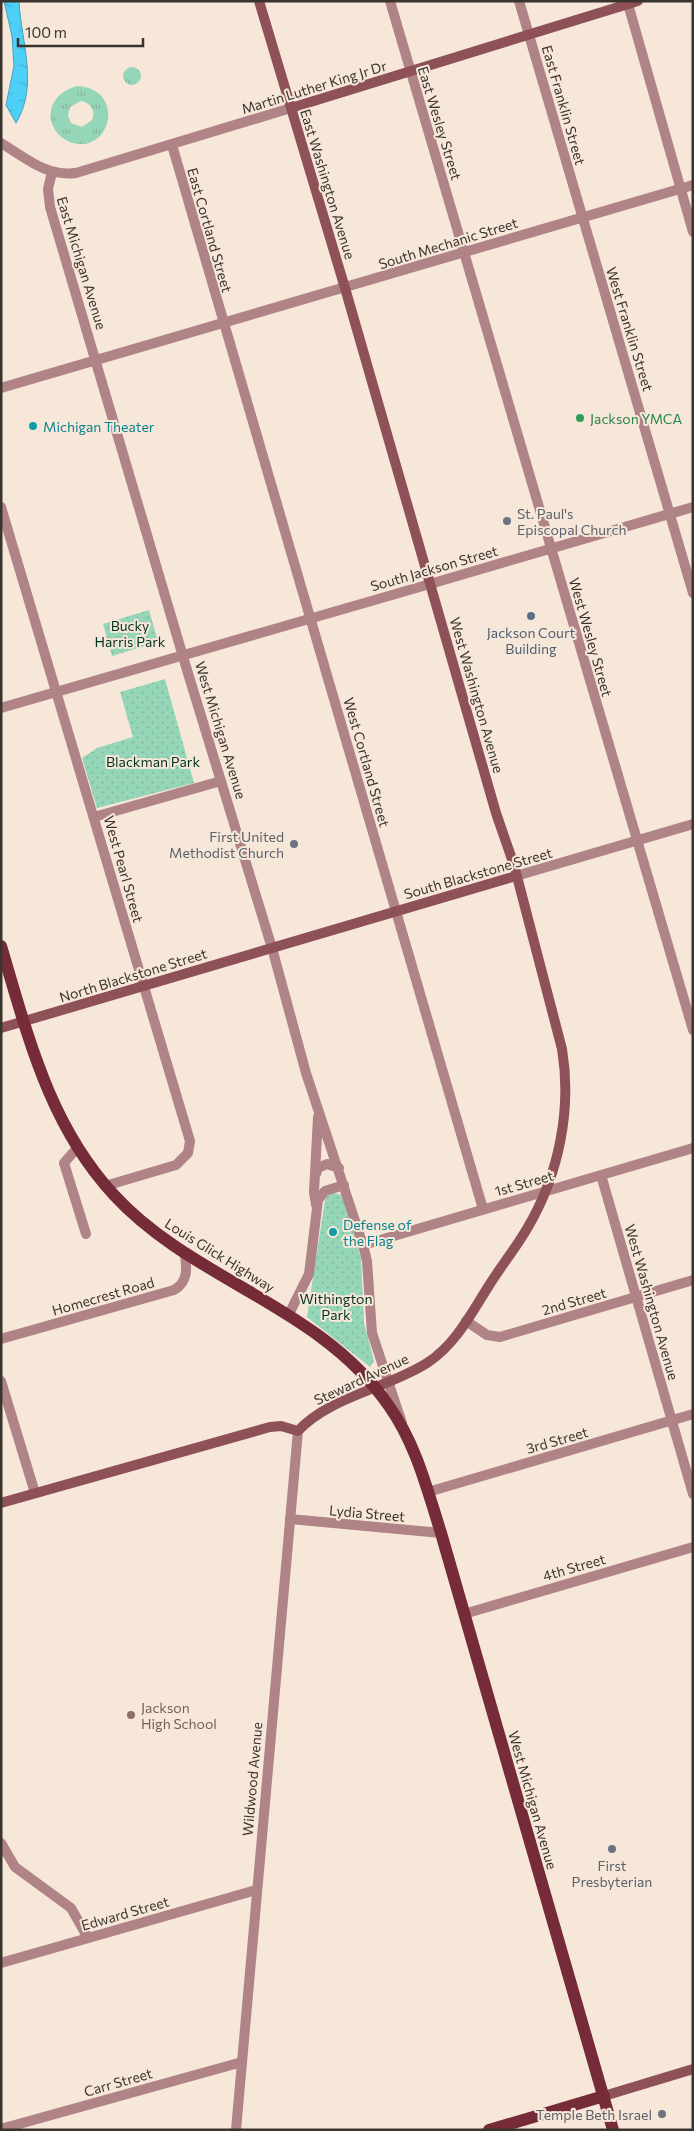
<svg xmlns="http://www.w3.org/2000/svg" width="694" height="2131" font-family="Commissioner,sans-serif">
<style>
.grass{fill:url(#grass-tufts);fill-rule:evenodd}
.park{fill:url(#park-dots)}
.water{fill:url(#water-ripples);stroke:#47a0bb}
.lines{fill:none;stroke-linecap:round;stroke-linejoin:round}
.minor{stroke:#b08387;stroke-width:10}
.tertiary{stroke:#b08387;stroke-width:10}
.secondary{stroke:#8f5158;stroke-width:10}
.primary{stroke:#762b38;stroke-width:12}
.leisure-dot{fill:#2e9e5b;stroke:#f7e7d8;stroke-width:2}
.culture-dot{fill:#0f9aa8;stroke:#f7e7d8;stroke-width:2}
.worship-dot{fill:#6b7280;stroke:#f7e7d8;stroke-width:2}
.service-dot{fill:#5c6f8a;stroke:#f7e7d8;stroke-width:2}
.education-dot{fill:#8d6e63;stroke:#f7e7d8;stroke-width:2}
.labels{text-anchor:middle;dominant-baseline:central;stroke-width:4;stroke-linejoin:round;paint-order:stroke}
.street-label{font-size:14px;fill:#3a342e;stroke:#f7e7d8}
.leisure-label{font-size:14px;fill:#27864d;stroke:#f7e7d8;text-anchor:start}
.culture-label{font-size:14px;fill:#0d838f;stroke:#f7e7d8;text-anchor:start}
.worship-label{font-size:14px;fill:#5b616d;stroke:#f7e7d8;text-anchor:end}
.park-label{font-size:14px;fill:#003422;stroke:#f7e7d8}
.service-label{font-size:14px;fill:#4e5e75;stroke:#f7e7d8}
.education-label{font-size:14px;fill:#785e54;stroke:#f7e7d8;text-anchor:start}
</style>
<defs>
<pattern id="grass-tufts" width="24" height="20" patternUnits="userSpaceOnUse" patternTransform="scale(1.25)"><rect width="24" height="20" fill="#96d6b8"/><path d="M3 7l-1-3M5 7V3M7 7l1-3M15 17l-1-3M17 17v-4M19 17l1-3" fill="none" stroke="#82b89e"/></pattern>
<pattern id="park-dots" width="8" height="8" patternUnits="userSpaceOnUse" patternTransform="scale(1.25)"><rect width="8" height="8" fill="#96d6b8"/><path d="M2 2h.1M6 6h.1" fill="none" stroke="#82b89e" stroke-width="1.8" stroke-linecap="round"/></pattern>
<pattern id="water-ripples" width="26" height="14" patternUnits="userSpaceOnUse" patternTransform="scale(1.25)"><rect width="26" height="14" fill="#4dcff7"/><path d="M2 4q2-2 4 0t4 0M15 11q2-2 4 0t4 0" fill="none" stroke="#44b2d4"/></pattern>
</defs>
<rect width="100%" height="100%" fill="#f7e7d8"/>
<path class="grass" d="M123 76a9 9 0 1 1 18 0a9 9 0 1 1-18 0Z
M 77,86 C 125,88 113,153 73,143 C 65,141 57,135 53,126 C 45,107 58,91 77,86 ZM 81,101 C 91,103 96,111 92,120 L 82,127 L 71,123 L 68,115 L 70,107 Z"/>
<path class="park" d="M 149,610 L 158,642 L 112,656 L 103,624 Z
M 165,679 L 194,783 L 97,808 L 82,758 L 97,748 L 133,737 L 120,692 Z
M 334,1193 L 341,1195 L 343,1199 L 361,1258 L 364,1323 L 374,1361 L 370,1367 L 307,1317 L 325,1200 L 328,1195 Z"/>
<path class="water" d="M 4,1 L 19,1 C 21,42 39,85 16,123 L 6,105 L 14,66 L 12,36 Z"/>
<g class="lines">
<path class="minor" d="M 390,1 L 693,1030
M 519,1 L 693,593
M 628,4 L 693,232
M 172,145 L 483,1209
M 52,172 L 48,189 L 50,207 L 187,670 L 272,948 L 306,1073 L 363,1245 L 367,1261 L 372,1333 L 402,1423
M 1,388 L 693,185
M 1,507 L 190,1141 L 188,1153 L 176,1165 L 105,1186
M 1,708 L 430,584
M 94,817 L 221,781
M 516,876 L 693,824
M 77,1148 L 64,1163 L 86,1234
M 316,1174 L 318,1168 L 327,1164 L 339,1168
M 601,1175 L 693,1494
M 316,1205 L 314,1192 L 318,1117
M 363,1245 L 693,1148
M 289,1314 L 309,1274 L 318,1200 L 325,1191 L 344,1185
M 466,1321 L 487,1335 L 500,1337 L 693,1280
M 1,1339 L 174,1290 C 188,1282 187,1269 185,1255
M 1,1381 L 35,1493
M 428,1492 L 693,1414
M 290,1519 L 441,1533
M 1,1843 L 15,1867 L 71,1908 L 88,1938
M 1,1963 L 256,1890
M 1,2129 L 242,2062"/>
<path class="tertiary" d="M 1,143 C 26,158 46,177 76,173 L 291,108
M 430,584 L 693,507
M 464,1614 L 693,1547
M 236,2130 L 298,1431"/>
<path class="secondary" d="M 291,108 L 638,1
M 1,1028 L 516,876
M 1,1503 L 270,1427 L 281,1426 L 298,1431 C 329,1397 388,1388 427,1363 C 455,1345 471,1314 488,1287 C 501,1266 516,1248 528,1227 C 559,1174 572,1109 562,1049 L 514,865 L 496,813 L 345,288 L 259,1
M 604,2096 L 693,2069"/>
<path class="primary" d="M 1,946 C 28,1036 49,1125 114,1195 C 193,1281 321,1306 389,1406 C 416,1444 427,1489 441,1533 L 613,2130
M 489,2130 L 604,2096"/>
</g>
<circle class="leisure-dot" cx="580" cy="418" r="5"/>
<g class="culture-dot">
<circle cx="33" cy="426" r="5"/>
<circle cx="333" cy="1232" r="5"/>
</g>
<g class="worship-dot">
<circle cx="507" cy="521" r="5"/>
<circle cx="294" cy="844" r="5"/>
<circle cx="612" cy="1849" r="5"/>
<circle cx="662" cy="2114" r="5"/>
</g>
<circle class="service-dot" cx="531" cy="616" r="5"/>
<circle class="education-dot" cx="131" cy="1715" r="5"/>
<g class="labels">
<g class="street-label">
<text transform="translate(314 87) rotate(-17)">Martin Luther King Jr Dr</text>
<text transform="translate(564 105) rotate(74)">East Franklin Street</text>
<text transform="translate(440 123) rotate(73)">East Wesley Street</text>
<text transform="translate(328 184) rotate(73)">East Washington Avenue</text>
<text transform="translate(210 230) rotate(74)">East Cortland Street</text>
<text transform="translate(448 243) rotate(-17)">South Mechanic Street</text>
<text transform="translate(82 263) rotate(73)">East Michigan Avenue</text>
<text transform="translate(630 329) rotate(73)">West Franklin Street</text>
<text transform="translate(434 568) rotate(-16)">South Jackson Street</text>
<text transform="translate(591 637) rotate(74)">West Wesley Street</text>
<text transform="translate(477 695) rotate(74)">West Washington Avenue</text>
<text transform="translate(221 730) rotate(73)">West Michigan Avenue</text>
<text transform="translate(367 762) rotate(74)">West Cortland Street</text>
<text transform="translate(124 869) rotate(74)">West Pearl Street</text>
<text transform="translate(478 873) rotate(-16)">South Blackstone Street</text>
<text transform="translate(133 975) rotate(-17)">North Blackstone Street</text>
<text transform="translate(524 1183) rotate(-16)">1st Street</text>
<text transform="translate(220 1255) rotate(32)">Louis Glick Highway</text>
<text transform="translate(103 1296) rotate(-16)">Homecrest Road</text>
<text transform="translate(574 1301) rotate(-16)">2nd Street</text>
<text transform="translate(652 1302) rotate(74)">West Washington Avenue</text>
<text transform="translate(361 1379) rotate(-25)">Steward Avenue</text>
<text transform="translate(557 1440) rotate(-16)">3rd Street</text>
<text transform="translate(367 1513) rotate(5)">Lydia Street</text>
<text transform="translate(574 1567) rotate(-16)">4th Street</text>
<text transform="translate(252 1779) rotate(-85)">Wildwood Avenue</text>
<text transform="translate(533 1800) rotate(74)">West Michigan Avenue</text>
<text transform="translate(125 1913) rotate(-16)">Edward Street</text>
<text transform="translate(118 2082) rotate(-16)">Carr Street</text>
</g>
<g class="leisure-label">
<text x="590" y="418">Jackson YMCA</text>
</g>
<g class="culture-label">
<text x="43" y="426">Michigan Theater</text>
<text x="343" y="1224">Defense of<tspan x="343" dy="16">the Flag</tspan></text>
</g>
<g class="worship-label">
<text x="517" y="513" text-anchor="start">St. Paul's<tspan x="517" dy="16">Episcopal Church</tspan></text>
<text x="284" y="836">First United<tspan x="284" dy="16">Methodist Church</tspan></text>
<text x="612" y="1865" text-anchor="middle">First<tspan x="612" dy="16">Presbyterian</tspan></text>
<text x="652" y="2114">Temple Beth Israel</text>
</g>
<g class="park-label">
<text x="130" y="625">Bucky<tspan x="130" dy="16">Harris Park</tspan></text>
<text x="153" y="761">Blackman Park</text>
<text x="336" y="1298">Withington<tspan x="336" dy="16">Park</tspan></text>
</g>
<g class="service-label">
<text x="531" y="632">Jackson Court<tspan x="531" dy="16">Building</tspan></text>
</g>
<g class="education-label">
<text x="141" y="1707">Jackson<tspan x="141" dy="16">High School</tspan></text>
</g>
</g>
<rect width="694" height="2131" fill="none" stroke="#3a342e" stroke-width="5"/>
<path d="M18 38v8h125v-8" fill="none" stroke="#3a342e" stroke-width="2.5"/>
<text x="25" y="38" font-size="15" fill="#3a342e" stroke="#f7e7d8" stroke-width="4" paint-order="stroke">100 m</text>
</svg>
